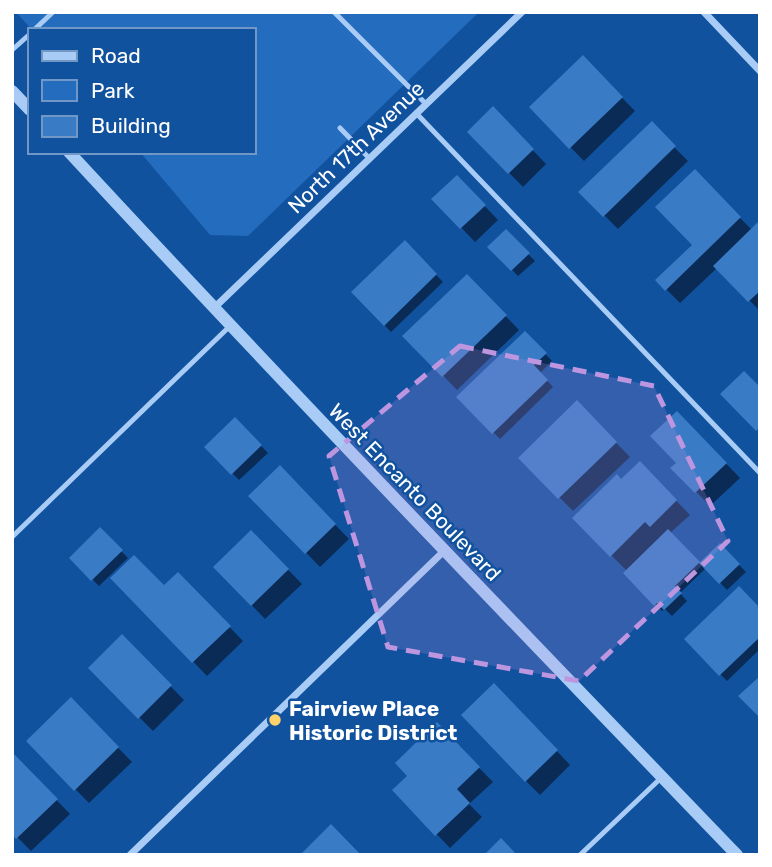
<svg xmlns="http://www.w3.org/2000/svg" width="772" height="867" font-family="Rubik,sans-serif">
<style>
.green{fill:#246cbd}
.shadow{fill:#0007}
.building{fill:#3a7bc6}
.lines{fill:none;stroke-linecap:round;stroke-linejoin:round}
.service{stroke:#a8ccf5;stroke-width:5}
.minor{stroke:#a8ccf5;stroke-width:7}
.tertiary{stroke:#a8ccf5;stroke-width:12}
.marked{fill:#bd96df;fill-opacity:0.2;stroke:#bd96df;stroke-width:5;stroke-dasharray:14 9;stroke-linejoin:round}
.poi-dot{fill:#ffd26c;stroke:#11529f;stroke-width:2.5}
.labels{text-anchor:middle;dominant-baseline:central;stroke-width:5;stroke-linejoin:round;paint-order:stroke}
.street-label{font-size:21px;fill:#fff;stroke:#11529f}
.poi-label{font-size:21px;font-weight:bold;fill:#fff;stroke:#11529f;text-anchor:start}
</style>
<rect width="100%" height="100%" fill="#11529f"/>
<path class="green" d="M 16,12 L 479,12 L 248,236 L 210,235 L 140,152 L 254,152 L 254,30 L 32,30 Z"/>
<path class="shadow" d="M 583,58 L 635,111 L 584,161 L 531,107 Z
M 493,109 L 546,164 L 523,187 L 469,132 Z
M 651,124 L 688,161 L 618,229 L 581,192 Z
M 695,172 L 752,230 L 760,226 L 760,311 L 717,268 L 680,303 L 658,281 L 694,245 Z
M 457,177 L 498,220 L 475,242 L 434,199 Z
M 506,231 L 535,261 L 518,276 L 490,247 Z
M 405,243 L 443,282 L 391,332 L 353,292 Z
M 467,276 L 519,330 L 457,390 L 405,336 Z
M 525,333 L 552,361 L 540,373 L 553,387 L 500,439 L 459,397 Z
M 577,403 L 630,457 L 573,511 L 520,458 Z
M 677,413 L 740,478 L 710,506 L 673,468 L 678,463 Z
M 235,419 L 268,453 L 239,480 L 207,447 Z
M 640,463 L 690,515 L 670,533 L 700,564 L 720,545 L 746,572 L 727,590 L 706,568 L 680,593 L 687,601 L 672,616 L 665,609 L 662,611 L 625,573 L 627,571 L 574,518 L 621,481 Z
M 280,468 L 349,539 L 320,567 L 251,496 Z
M 100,530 L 128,558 L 99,586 L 71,558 Z
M 251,532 L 302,584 L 265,619 L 215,567 Z
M 178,574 L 243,641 L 207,676 L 113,578 L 164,587 Z
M 760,610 L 760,649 L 727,681 L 686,639 Z
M 122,637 L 184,700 L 153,731 L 90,668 Z
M 508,699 L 570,765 L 540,795 L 526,781 Z
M 71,700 L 132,762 L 89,803 L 28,741 Z
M 437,725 L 493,782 L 469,804 L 482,817 L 450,848 L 394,790 L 409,776 Z
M 12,754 L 70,814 L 31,851 L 12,832 Z"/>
<path class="building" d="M 583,55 L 623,97 L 569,149 L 529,107 Z
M 493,106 L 534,149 L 508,174 L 467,132 Z
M 652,121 L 676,146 L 603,217 L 578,192 Z
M 695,169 L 741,217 L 665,291 L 655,280 L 692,245 L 655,207 Z
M 457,175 L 486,205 L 460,229 L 431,199 Z
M 758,222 L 760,224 L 760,291 L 748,302 L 713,266 Z
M 506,229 L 530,253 L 511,271 L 487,247 Z
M 405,240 L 437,274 L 384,326 L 351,292 Z
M 467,274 L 507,315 L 442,377 L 402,336 Z
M 525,331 L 547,353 L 534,365 L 548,380 L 492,434 L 456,397 Z
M 744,371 L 760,387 L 760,427 L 756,431 L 720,394 Z
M 577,400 L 617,442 L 558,499 L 518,458 Z
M 677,411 L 727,463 L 695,493 L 670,468 L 676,463 L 650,436 Z
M 235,417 L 262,445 L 231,475 L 204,447 Z
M 640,461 L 677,500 L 650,527 L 645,522 L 610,557 L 572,518 L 617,474 L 621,479 Z
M 280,465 L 336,524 L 305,554 L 248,496 Z
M 100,527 L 123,550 L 91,581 L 69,558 Z
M 668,529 L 700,562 L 675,586 L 682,593 L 664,610 L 657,603 L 654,606 L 623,573 Z
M 251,530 L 289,569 L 251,606 L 213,567 Z
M 720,543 L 740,564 L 719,584 L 699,563 Z
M 134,555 L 164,585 L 178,572 L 231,626 L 192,663 L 110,578 Z
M 739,586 L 760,608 L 760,637 L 719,676 L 684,639 Z
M 122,634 L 172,685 L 138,719 L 88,668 Z
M 760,676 L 760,718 L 738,696 Z
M 494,683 L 558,750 L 525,782 L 461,715 Z
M 71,697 L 119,747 L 74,791 L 26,741 Z
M 437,722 L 480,767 L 457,789 L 470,803 L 435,836 L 392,790 L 407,776 L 395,763 Z
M 12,752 L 58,799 L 16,839 L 12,834 Z
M 331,824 L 361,855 L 300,855 Z
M 501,838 L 517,855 L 484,855 Z"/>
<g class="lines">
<path class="service" d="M 334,12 L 426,104
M 34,30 L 53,12
M 12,50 L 30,34
M 416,113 L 760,473
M 340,128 L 370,159
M 12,537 L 231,325
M 580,855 L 662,777"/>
<path class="minor" d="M 704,12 L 760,71
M 214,308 L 522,12
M 130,855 L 444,551"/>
<path class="tertiary" d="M 12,91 L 30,110
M 69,152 C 288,389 513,622 737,855"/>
</g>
<path class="marked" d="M 460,346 L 654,386 L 728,541 L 579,681 L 388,647 L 329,456 Z"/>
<circle class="poi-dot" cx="275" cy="720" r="7"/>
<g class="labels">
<g class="street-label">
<text transform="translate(356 147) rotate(-44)">North 17th Avenue</text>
<text transform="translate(415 492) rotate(46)">West Encanto Boulevard</text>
</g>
<g class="poi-label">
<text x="289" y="708">Fairview Place<tspan x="289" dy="24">Historic District</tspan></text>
</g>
</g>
<rect width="772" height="867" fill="none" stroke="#ffffff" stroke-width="28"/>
<rect x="28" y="28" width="228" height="126" fill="#11529f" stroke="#7097c5" stroke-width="2"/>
<rect x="42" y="51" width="35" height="10" fill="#a8ccf5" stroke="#7097c5" stroke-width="2"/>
<text x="91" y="63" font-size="21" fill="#ffffff">Road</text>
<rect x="42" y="80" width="35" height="21" fill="#246cbd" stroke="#7097c5" stroke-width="2"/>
<text x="91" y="98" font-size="21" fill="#ffffff">Park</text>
<rect x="42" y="116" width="35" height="21" fill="#3a7bc6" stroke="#7097c5" stroke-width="2"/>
<text x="91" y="133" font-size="21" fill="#ffffff">Building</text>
</svg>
